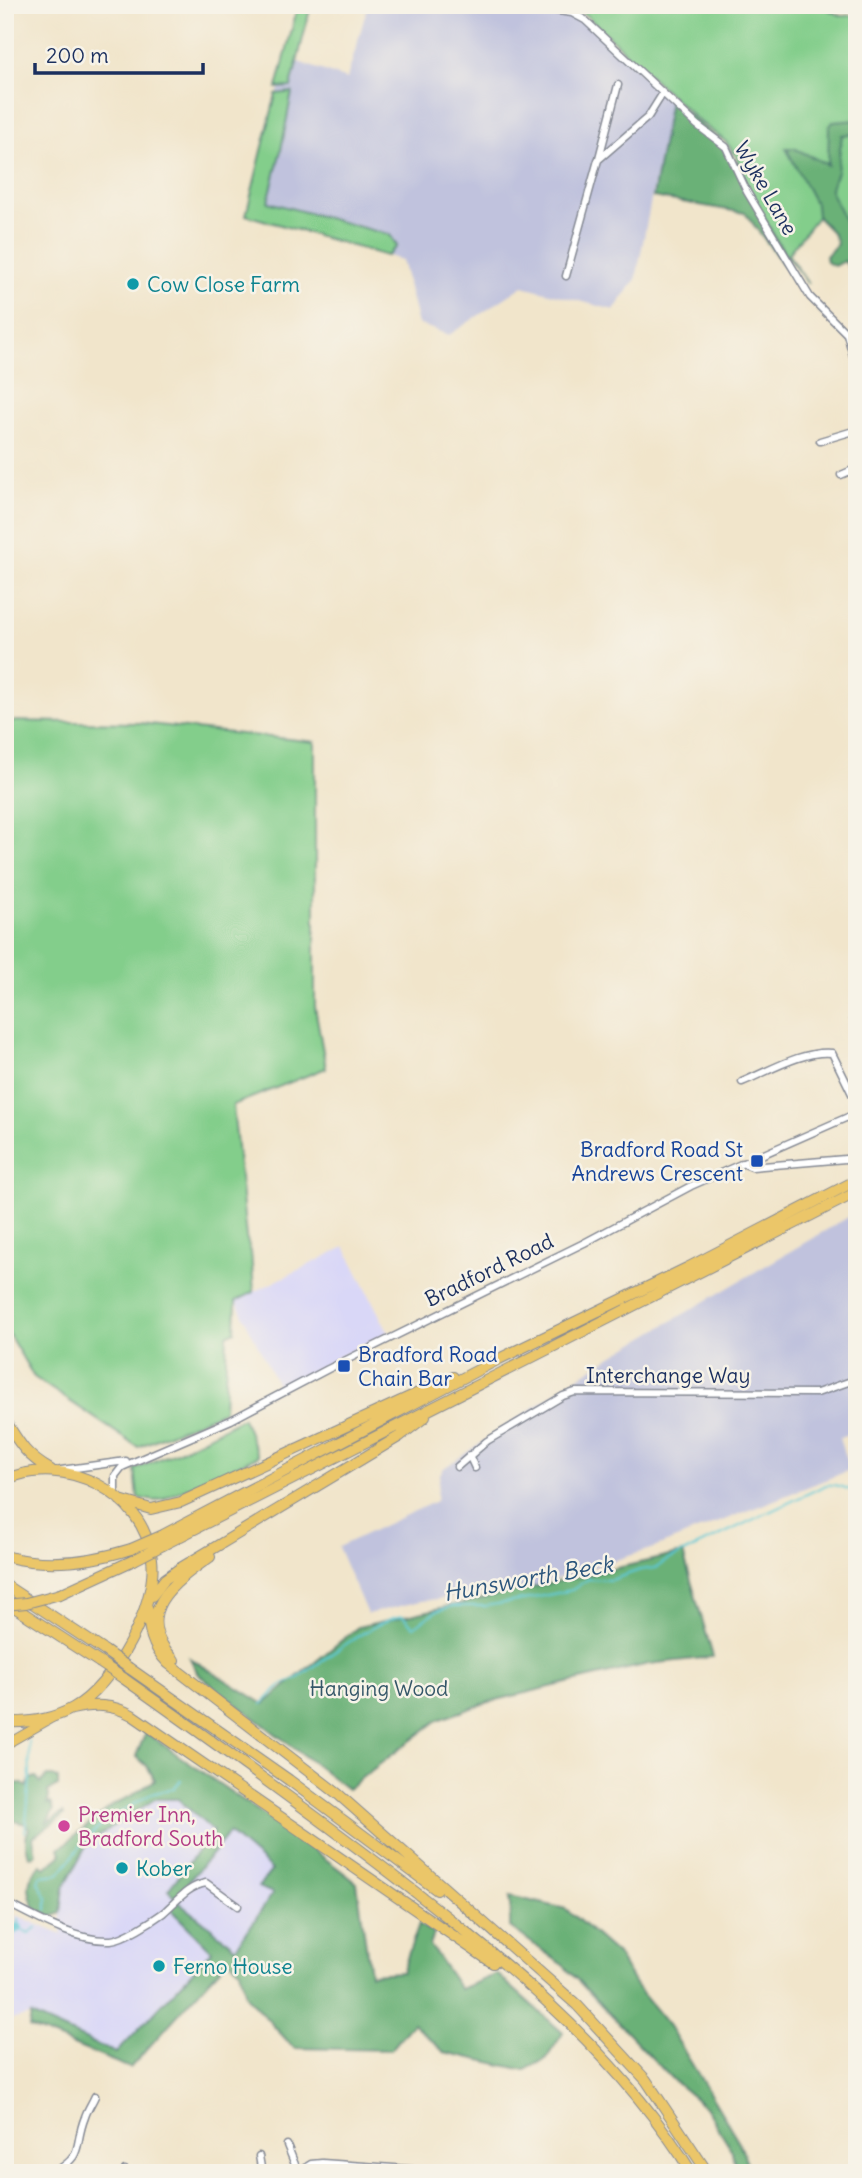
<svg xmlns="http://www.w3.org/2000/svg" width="862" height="2178" font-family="Delius,sans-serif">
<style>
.built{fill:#d9d7f7}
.industrial{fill:#c0c2dd}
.green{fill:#83ce8b;stroke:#4f7e74;stroke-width:2}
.forest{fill:#6ab177;stroke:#42706a;stroke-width:2}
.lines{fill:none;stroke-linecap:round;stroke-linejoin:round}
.stream{stroke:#5dc9d6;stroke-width:2}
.river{stroke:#5dc9d6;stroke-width:10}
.minor-casing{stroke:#868a94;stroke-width:9}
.major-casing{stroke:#868a94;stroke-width:10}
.highway-casing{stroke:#868a94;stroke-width:12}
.minor{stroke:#fff;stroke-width:6}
.major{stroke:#ebc669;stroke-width:8}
.highway{stroke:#ebc669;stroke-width:10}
.highway-bridge-casing{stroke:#868a94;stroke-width:12;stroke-linecap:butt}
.highway-bridge{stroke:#ebc669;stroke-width:10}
.culture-dot{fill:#0f9aa8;stroke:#f7f3e8;stroke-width:2.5}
.transit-dot{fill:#1a4fb4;stroke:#f7f3e8;stroke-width:2.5}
.hotel-dot{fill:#d1479c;stroke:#f7f3e8;stroke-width:2.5}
.labels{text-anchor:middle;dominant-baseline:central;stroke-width:5;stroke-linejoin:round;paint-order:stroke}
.street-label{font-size:21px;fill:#1b2f5e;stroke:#f7f3e8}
.culture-label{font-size:21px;fill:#0d838f;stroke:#f7f3e8;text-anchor:start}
.transit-label{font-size:21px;fill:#164399;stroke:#f7f3e8;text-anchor:end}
.park-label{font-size:21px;fill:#355769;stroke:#f7f3e8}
.hotel-label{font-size:21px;fill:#b23c85;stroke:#f7f3e8;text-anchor:start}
.water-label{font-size:23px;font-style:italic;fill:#2c567c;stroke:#f7f3e8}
</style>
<rect width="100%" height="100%" fill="#f7f3e8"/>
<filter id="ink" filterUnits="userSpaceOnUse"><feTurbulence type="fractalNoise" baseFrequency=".0143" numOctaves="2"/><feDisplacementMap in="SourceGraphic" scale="14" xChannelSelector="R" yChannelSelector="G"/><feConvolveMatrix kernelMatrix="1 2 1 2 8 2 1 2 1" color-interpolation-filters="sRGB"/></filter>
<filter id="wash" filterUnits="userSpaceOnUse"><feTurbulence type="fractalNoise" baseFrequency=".00686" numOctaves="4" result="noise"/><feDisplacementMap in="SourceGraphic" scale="28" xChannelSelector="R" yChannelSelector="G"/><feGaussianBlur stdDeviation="1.57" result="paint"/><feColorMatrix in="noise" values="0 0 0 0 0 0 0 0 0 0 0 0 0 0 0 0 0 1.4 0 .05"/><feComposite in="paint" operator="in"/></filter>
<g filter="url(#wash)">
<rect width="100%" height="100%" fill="#f1e5cb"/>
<path class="built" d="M 345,1247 L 388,1332 L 279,1388 L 236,1301 Z
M 154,1799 L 178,1799 L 214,1831 L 168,1890 L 174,1897 L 229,1833 L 272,1871 L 273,1893 L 236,1948 L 178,1901 L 169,1908 L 212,1950 L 116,2053 L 31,2015 L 5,2021 L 5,1935 L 16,1931 L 16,1915 L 62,1935 L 61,1913 L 64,1887 L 88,1843 Z"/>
<path class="industrial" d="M 368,5 L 543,5 L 572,13 L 585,20 L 670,100 L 636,279 L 614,310 L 523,286 L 449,335 L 418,324 L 402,260 L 246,215 L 287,58 L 347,79 Z
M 857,1212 L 857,1430 L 839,1438 L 850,1470 L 654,1548 L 527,1588 L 421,1601 L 367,1614 L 338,1547 L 436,1501 L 440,1474 L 444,1468 L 592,1368 Z"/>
<path class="green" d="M 298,5 L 311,5 L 291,87 L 277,88 Z
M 548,5 L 828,5 L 829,10 L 842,16 L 857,15 L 857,283 L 833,233 L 817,217 L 788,254 L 808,284 L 788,258 L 747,193 L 736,156 L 726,142 L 695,118 L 587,16 C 574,7 561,11 548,5 Z
M 292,92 L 281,150 L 268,202 L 390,235 L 397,246 L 387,256 L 246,215 L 276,94 Z
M 5,721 L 140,723 L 315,742 L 315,1007 L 326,1068 L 233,1105 L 246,1237 L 251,1252 L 254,1292 L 236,1301 L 235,1331 L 227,1335 L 224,1411 L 138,1447 L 34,1377 L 5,1328 Z
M 243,1418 L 258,1456 L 163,1499 L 155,1501 L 138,1498 L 135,1469 L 179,1451 Z"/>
<path class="forest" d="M 670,100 L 726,147 L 783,252 L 788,271 L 745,213 L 653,197 Z
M 857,120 L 857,134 L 842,135 L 837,172 L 830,190 L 857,247 L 857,283 L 845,261 L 834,266 L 827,262 L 826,256 L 837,244 L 833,233 L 817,216 L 816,205 L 786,148 L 794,148 L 828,165 L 829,127 L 833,122 Z
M 683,1553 L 713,1657 L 649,1664 L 567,1683 L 492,1701 L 438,1720 L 347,1789 L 198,1674 L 190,1658 L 264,1704 L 358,1627 Z
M 146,1732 C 215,1783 289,1829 357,1883 L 370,1974 L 402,1972 L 419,1924 L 434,1934 L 430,1945 L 460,1989 L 497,1974 L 563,2033 L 546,2059 L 525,2070 L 444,2052 L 413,2023 L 391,2050 L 294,2048 L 246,1996 L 240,1970 L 228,1959 L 130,2068 L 29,2027 L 31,2015 L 116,2053 L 212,1951 L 169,1908 L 178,1901 L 236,1948 L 273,1893 L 258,1887 L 272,1870 L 229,1833 L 175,1898 L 168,1890 L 213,1831 L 178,1799 L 155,1799 L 88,1843 L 64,1887 L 61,1913 L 52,1917 L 35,1909 C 27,1891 25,1878 41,1865 L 45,1868 L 62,1854 L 59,1849 L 114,1804 L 131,1796 L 155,1780 L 147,1766 L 136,1756 Z
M 47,1776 L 53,1776 L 58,1779 L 58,1786 L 48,1791 L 49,1797 L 47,1804 L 51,1803 L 54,1810 L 46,1823 L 63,1813 L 64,1815 L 33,1837 L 36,1854 L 33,1857 L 29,1856 C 26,1845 24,1839 29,1829 L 26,1824 L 5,1819 L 5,1785 L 21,1783 L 27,1787 L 30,1779 L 36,1777 L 41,1783 Z
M 510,1896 L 566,1909 L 617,1954 L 636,1986 L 669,2026 L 739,2142 L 751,2173 L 736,2173 L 732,2151 L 705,2107 L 674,2081 L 564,1966 L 510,1927 Z"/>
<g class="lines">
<path class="stream" d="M 262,1704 C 268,1698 275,1690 282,1685 C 288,1681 295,1681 301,1676 C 323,1660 378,1618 403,1616 L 414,1627 L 436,1611 L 454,1606 L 485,1606 L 523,1600 L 572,1590 L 588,1579 L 611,1580 L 640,1570 L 656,1568 L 666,1561 L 826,1485 C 837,1483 846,1490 857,1491
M 25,1832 L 30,1779 L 29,1740
M 47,1910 L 47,1898 L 38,1882 L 40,1876 L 59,1874 L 87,1838 L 109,1819 L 151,1794 L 174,1788 L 181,1780
M 18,1919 L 18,1928 L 29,1933 L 37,1927"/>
<path class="river" d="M 5,1932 L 18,1928"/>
</g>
</g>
<g filter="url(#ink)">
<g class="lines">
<defs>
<path id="minor" d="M 544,5 L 545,9 L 572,13 L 585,20 L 697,125 L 726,147 L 747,192 L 810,297 L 847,334 L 857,370
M 599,158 L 618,85
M 566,276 L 598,160 L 648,117 L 663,93
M 847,334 L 857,321
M 820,441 L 857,430
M 841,475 L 857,468
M 853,1018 L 857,1016
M 742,1082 C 769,1071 803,1050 832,1053 L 857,1104
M 742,1163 L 752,1167 L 857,1158
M 469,1455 L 475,1468
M 457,1467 L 487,1441 L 563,1396 L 575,1392 L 817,1393 L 857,1379
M 61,1470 L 126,1461
M 115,1495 L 115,1476 L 122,1467 L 231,1420 L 328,1369 L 584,1243 L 691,1186 L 857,1113
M 5,1902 C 34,1917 78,1942 111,1940 C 124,1939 152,1921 163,1913 C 177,1901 188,1886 206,1883 L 238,1906
M 287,2145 L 298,2172
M 259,2156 L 262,2173
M 125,2170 L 126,2173
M 53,2173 C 86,2154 73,2147 85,2117 C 87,2110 92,2103 95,2096
M 297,2173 L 311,2164 L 322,2163 L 464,2173"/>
<path id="major" d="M 5,1747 L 12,1741 L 54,1717"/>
<path id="highway" d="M 5,1420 C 19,1443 26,1456 51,1470
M 5,1480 C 64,1453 144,1492 152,1559 C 158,1605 113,1686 73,1708 C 53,1719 28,1723 5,1722
M 120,1500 L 151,1509 L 181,1502 L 453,1377
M 161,1536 L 499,1359 L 687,1268 L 857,1180
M 163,1545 L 857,1192
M 5,1556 C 48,1568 90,1562 131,1549
M 5,1585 L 105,1651
M 60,1594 L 134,1560
M 152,1596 L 165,1579 L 179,1569 L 400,1436 L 425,1417
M 8,1603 L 99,1662
M 147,1607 C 149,1630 151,1646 168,1663 L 338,1794 L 577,2005 L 646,2080 L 708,2173
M 174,1660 C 130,1613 173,1583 210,1557
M 129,1668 L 289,1780 L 437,1890
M 123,1678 C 208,1738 293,1799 376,1862 C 493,1951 614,2046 692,2173
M 72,1709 C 94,1704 112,1704 132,1715 L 493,1963"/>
</defs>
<use href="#minor" class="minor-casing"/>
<use href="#major" class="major-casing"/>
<use href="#highway" class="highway-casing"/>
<use href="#minor" class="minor"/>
<use href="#major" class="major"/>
<use href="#highway" class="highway"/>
<defs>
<path id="highway-bridge" d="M 131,1549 L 161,1536
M 134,1560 L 163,1545
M 5,1605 L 26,1603 L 60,1594
M 105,1651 L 129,1668
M 99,1662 L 123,1678"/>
</defs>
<use href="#highway-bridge" class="highway-bridge-casing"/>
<use href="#highway-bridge" class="highway-bridge"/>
</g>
</g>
<g class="culture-dot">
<circle cx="133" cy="284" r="7"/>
<circle cx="122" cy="1868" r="7"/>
<circle cx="159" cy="1966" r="7"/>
</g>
<g class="transit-dot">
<rect x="750" y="1154" width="14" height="14" rx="3.5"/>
<rect x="337" y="1359" width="14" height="14" rx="3.5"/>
</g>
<circle class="hotel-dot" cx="64" cy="1826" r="7"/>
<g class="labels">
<g class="street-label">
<text transform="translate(766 188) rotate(60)">Wyke Lane</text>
<text transform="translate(489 1270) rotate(-26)">Bradford Road</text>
<text x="668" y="1375">Interchange Way</text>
</g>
<g class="culture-label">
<text x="147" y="284">Cow Close Farm</text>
<text x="136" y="1868">Kober</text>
<text x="173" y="1966">Ferno House</text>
</g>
<g class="transit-label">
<text x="743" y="1149">Bradford Road St<tspan x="743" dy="24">Andrews Crescent</tspan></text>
<text x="358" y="1354" text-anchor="start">Bradford Road<tspan x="358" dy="24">Chain Bar</tspan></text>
</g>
<g class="park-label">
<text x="379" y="1688">Hanging Wood</text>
</g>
<g class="hotel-label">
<text x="78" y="1814">Premier Inn,<tspan x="78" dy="24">Bradford South</tspan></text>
</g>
<g class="water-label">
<text transform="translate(528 1578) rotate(-10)">Hunsworth Beck</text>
</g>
</g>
<rect width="862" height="2178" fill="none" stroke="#f7f3e8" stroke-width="28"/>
<path d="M35 63v10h168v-10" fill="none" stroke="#1b2f5e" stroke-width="3.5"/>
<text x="46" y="63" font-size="21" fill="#1b2f5e" stroke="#f7f3e8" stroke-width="5" paint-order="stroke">200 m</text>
</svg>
